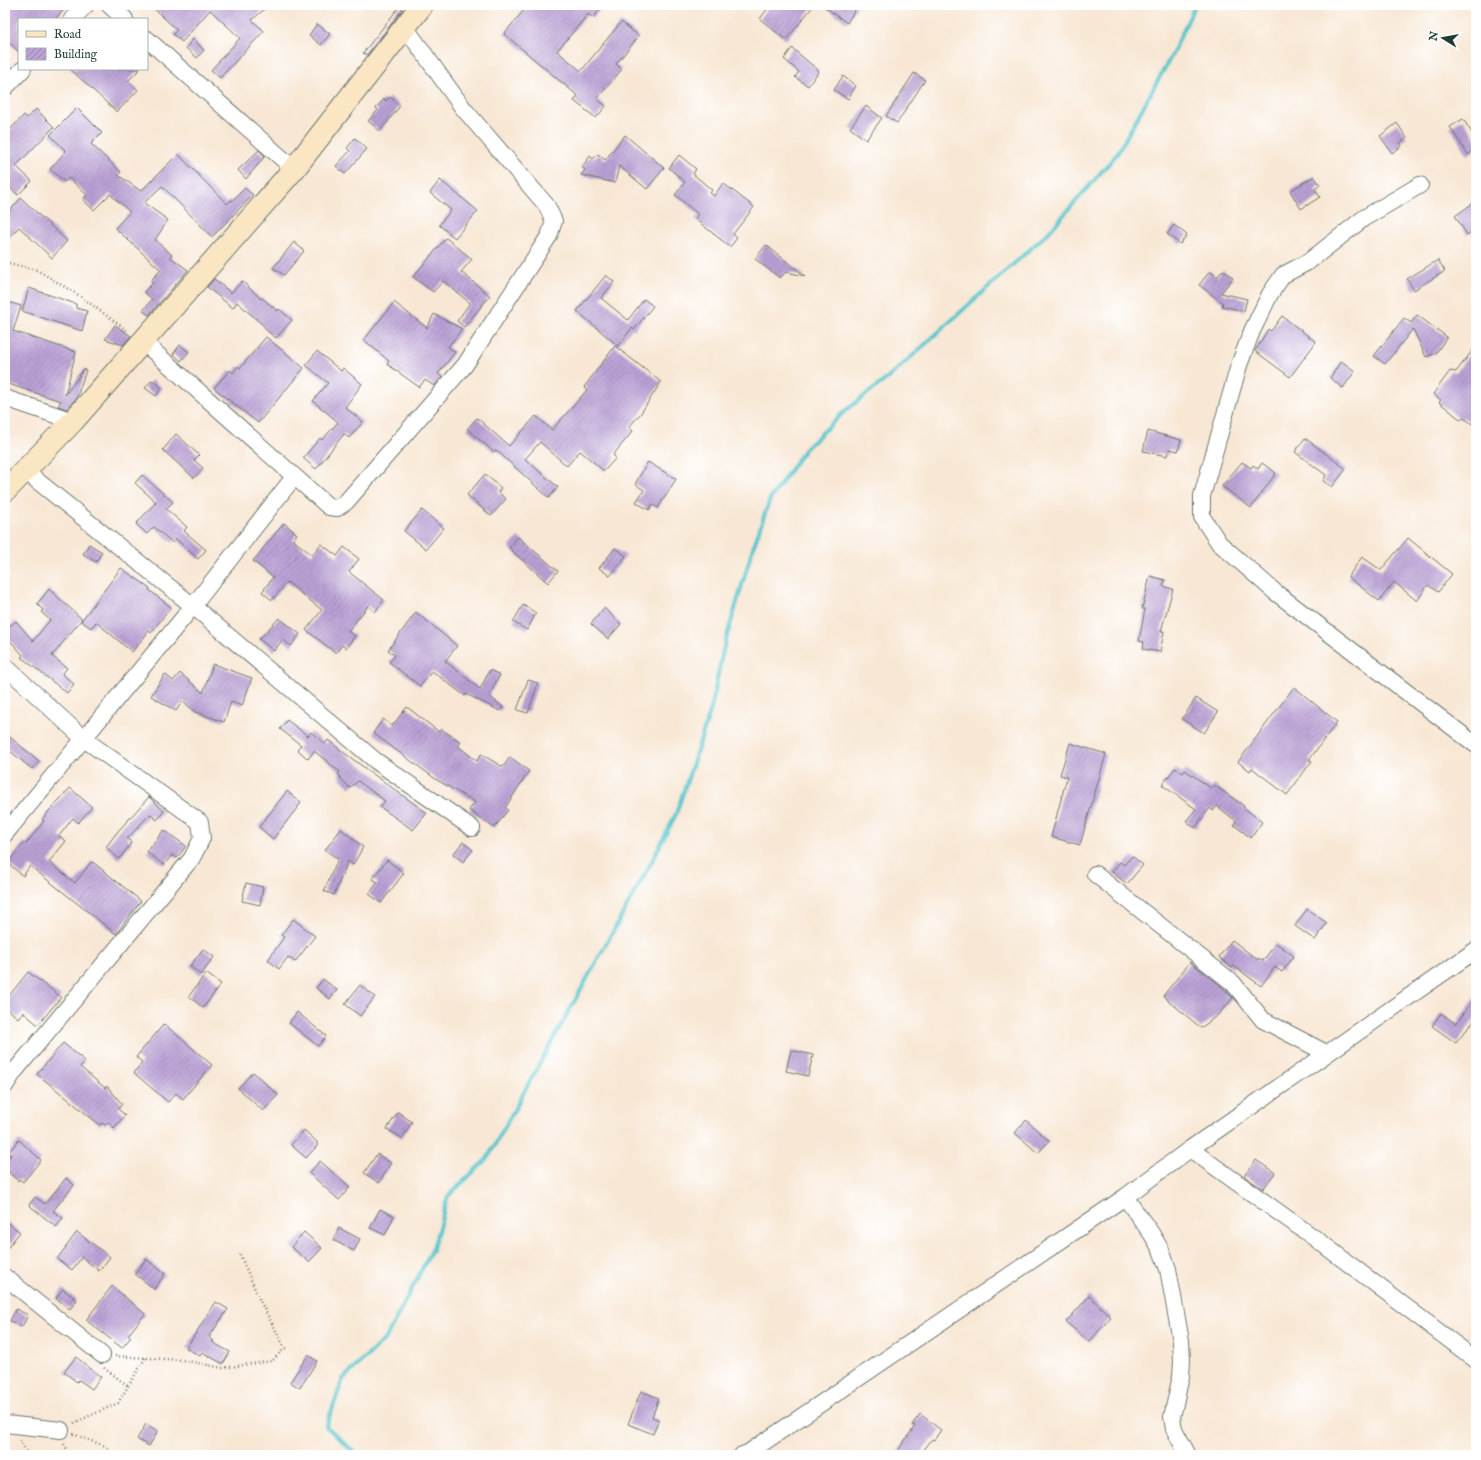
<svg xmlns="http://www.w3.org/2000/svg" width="1481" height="1460" font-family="'IM FELL English',serif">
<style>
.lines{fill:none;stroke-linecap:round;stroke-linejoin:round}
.stream{stroke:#59c6ce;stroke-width:4}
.building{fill:url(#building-hatch)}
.street-casing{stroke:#6b786c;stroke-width:18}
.secondary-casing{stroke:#6b786c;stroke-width:24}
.path{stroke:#6b786c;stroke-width:2.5;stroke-dasharray:1 3;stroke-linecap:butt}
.street{stroke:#fff;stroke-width:16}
.secondary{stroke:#fbe6c3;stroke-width:22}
</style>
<defs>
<pattern id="building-hatch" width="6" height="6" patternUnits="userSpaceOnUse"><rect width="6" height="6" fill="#baa0d5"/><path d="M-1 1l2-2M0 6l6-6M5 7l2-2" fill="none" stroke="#9784ae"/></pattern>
</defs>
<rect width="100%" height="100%" fill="#fff"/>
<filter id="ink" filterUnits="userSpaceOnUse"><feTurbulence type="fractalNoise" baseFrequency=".025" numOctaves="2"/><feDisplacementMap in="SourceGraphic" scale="8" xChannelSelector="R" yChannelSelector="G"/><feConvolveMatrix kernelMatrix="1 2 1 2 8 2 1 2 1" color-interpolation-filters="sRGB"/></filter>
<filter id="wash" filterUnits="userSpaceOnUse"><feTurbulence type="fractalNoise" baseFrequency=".012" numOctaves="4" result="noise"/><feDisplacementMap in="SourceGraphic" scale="16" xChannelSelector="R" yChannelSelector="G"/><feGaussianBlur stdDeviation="0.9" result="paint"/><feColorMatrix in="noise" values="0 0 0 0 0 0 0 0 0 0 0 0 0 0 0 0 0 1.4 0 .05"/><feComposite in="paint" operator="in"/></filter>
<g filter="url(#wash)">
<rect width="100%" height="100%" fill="#f8e7d4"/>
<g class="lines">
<path class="stream" d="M 357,1455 L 326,1426 L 343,1379 L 386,1338 L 433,1248 L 448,1196 L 487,1159 L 651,863 L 676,814 L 711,709 L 723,650 L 752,551 L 770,499 L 805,449 L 845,411 L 889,377 L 1049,232 L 1117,154 L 1172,55 L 1195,5"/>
</g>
<g id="blocks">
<path class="building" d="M 5,5 L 68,5 L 55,19 L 19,19 L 19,52 L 5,39 Z
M 150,5 L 269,5 L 252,20 L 264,31 L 220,78 L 211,70 L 240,38 L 210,10 L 182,42 L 173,34 L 177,30 Z
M 528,5 L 604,5 L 593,18 L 588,14 L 557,51 L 581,71 L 621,22 L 639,36 L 616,64 L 622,69 L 597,99 L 606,106 L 596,118 L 574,101 L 578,96 L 504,34 Z
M 770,5 L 814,5 L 786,40 L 760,19 Z
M 822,5 L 858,5 L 847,23 Z
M 399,7 L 403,9 L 367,55 L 363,53 Z
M 317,24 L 330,34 L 321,45 L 309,35 Z
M 193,39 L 204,50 L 197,58 L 186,48 Z
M 792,48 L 819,71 L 808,86 L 795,77 L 799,72 L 784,59 Z
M 70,69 L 140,69 L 128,81 L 138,90 L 117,112 Z
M 914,73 L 925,80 L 897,123 L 886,116 Z
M 843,76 L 856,86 L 848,99 L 834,90 Z
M 390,97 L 400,106 L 380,131 L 368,121 L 378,110 L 376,108 L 384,99 L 386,101 Z
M 866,106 L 882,118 L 866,140 L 850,128 Z
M 77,108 L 102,133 L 91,144 L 121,172 L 118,175 L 141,191 L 178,154 L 227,204 L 231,200 L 232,201 L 245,188 L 253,195 L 212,237 L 162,186 L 144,203 L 168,220 L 155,240 L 172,255 L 170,257 L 188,270 L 149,315 L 143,311 L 152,299 L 144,292 L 153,283 L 151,280 L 161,270 L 115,228 L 130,212 L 110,194 L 94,210 L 83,200 L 87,195 L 69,178 L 65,182 L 50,169 L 66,151 L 50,135 Z
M 36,109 L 54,127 L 16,166 L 32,181 L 18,195 L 5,183 L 5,135 L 24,115 L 27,118 Z
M 1463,119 L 1476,139 L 1476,149 L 1468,155 L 1450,127 Z
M 1397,123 L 1407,138 L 1400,143 L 1402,146 L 1392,153 L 1380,136 Z
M 625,135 L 664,168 L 647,189 L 619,166 L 615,183 L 581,175 L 585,170 L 582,167 L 590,156 L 593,159 L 598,154 L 605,160 Z
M 355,138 L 367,149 L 345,174 L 336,166 L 350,151 L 347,148 Z
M 259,150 L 265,156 L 246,179 L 238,170 Z
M 679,155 L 696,169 L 693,174 L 712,190 L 710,193 L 714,196 L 723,183 L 754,207 L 733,234 L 737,238 L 730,247 L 695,219 L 699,215 L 675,195 L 685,182 L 669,168 Z
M 1314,176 L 1320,185 L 1315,189 L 1320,197 L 1301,209 L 1290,191 Z
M 440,180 L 478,211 L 455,238 L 439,225 L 451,210 L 430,193 Z
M 21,198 L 67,241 L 52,258 L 19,227 L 5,242 L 5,216 Z
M 1476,201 L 1476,229 L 1467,235 L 1455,216 Z
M 1174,225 L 1187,235 L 1180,244 L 1167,234 Z
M 446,238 L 472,259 L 461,272 L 490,296 L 464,327 L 457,321 L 470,303 L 443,281 L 433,292 L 413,277 Z
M 294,242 L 304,251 L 284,275 L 273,268 Z
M 766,245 L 805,276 L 786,272 L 780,278 L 755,259 Z
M 1438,260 L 1445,271 L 1414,290 L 1407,279 Z
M 1223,270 L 1233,278 L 1221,293 L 1247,299 L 1244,311 L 1222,306 L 1223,303 L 1199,285 L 1210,271 L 1217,277 Z
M 606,275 L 614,282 L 601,298 L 628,320 L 644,299 L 653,306 L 634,330 L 632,328 L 618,346 L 577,311 Z
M 214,279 L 231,293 L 242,281 L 261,299 L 262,298 L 278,311 L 279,309 L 292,320 L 276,338 L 264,328 L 265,327 L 237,302 L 233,308 L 207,287 Z
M 29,288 L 76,304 L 76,308 L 87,311 L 82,331 L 22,311 Z
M 5,301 L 21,306 L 13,331 L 76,352 L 65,395 L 84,369 L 86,370 L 77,397 L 67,409 L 58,406 L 61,401 L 5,383 Z
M 394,302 L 427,328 L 434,314 L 462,329 L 448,347 L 455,352 L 438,374 L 442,377 L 434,386 L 425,380 L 419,387 L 387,364 L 389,361 L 364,340 Z
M 1417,315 L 1447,337 L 1436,353 L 1426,357 L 1413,329 L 1385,364 L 1374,356 L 1404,318 L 1411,323 Z
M 1282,316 L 1316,342 L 1290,377 L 1255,351 L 1268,329 L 1271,331 Z
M 115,325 L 131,336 L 123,345 L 105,339 Z
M 266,337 L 304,368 L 258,423 L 214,388 L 230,370 L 233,373 L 238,366 L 240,368 Z
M 180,345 L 189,352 L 181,361 L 173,354 Z
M 615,346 L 661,382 L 641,413 L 629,427 L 633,431 L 613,455 L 616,458 L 604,471 L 580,451 L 567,466 L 540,442 L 525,459 L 558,487 L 549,498 L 496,450 L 494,452 L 467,429 L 477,418 L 509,446 L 536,416 L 552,430 L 587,390 L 584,387 Z
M 1476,346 L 1476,427 L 1463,417 L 1461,420 L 1439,402 L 1441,400 L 1433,394 L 1450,371 L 1456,372 Z
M 317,351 L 341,371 L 343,368 L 362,384 L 345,407 L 363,422 L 349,438 L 344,434 L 316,469 L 303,458 L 320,438 L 322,440 L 338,422 L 313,401 L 328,383 L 306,365 Z
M 1341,361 L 1355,371 L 1343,388 L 1330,378 Z
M 152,380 L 162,388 L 156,396 L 145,388 Z
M 1148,431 L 1181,440 L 1178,451 L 1169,449 L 1167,456 L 1143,451 Z
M 176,434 L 199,455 L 194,460 L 203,468 L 194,478 L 163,450 Z
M 1305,438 L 1346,469 L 1332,487 L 1323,481 L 1326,475 L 1295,452 Z
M 648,462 L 676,479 L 658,508 L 652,505 L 649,510 L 636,502 L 644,490 L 635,484 Z
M 1242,462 L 1251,468 L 1253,465 L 1258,469 L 1262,463 L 1276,473 L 1251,508 L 1222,486 Z
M 485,474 L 501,488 L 498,492 L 506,499 L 491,516 L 467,495 Z
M 142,475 L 173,502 L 166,509 L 187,527 L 184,531 L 206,550 L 198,559 L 176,539 L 173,543 L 154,527 L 147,534 L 136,524 L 156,502 L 135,483 Z
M 422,510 L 444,528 L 426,549 L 404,531 Z
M 284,523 L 297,534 L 293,540 L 312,555 L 321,544 L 337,556 L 344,547 L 359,559 L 349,572 L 384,600 L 375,612 L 368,606 L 348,631 L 355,636 L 346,648 L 342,645 L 336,653 L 306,630 L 322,610 L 287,582 L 272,600 L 262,592 L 273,577 L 253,561 Z
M 518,537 L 558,571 L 548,583 L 509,548 Z
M 1408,538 L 1452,574 L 1438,592 L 1428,585 L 1417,601 L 1394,582 L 1379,601 L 1348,577 L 1362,557 L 1381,570 Z
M 89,544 L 102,552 L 96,562 L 83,554 Z
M 615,548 L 626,556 L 610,576 L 599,568 Z
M 121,568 L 150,588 L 149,590 L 171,607 L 151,633 L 149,631 L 132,652 L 96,622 L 91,628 L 81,621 Z
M 1150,576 L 1165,580 L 1163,586 L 1173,589 L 1161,631 L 1164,631 L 1160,652 L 1143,649 L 1144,642 L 1139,641 L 1145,609 L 1142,609 Z
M 49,589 L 82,619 L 52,656 L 67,668 L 62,674 L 74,684 L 67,693 L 21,657 L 23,655 L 5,635 L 5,630 L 16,621 L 33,641 L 50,620 L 41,612 L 43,610 L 37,604 Z
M 523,605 L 536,613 L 527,630 L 513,622 Z
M 604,608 L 621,624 L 608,639 L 591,624 Z
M 416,612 L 457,646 L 445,661 L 480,689 L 490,670 L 500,675 L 489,696 L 503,707 L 500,711 L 466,694 L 465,696 L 432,671 L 420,686 L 389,662 L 395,655 L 388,650 Z
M 279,618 L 300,634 L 291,646 L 283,639 L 274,651 L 259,639 Z
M 213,664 L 252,678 L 242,706 L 231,702 L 224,722 L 195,712 L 183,701 L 176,711 L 151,696 L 165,674 L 173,681 L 180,673 L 203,693 Z
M 528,680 L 538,683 L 528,713 L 517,710 Z
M 1294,687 L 1337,722 L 1309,760 L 1312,761 L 1287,795 L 1252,768 L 1250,771 L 1238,762 Z
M 1196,698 L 1218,712 L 1204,733 L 1182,719 Z
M 407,707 L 439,732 L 441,729 L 461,742 L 458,746 L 477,761 L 481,754 L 503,767 L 510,757 L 529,771 L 505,808 L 508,810 L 494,828 L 469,810 L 475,802 L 437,780 L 373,733 L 383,719 L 392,726 Z
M 287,720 L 308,736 L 311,732 L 325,744 L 328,740 L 351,758 L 427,813 L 413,830 L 380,807 L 385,801 L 358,781 L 350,788 L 340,778 L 341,777 L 338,774 L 340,772 L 314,751 L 308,759 L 297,749 L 301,745 L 280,729 Z
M 5,733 L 39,761 L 32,769 L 5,747 Z
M 1070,743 L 1106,754 L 1080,845 L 1051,837 L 1067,777 L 1060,775 Z
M 1175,768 L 1183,773 L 1185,770 L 1211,788 L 1214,785 L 1244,806 L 1243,807 L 1262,822 L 1251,838 L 1234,825 L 1236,821 L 1217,806 L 1213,811 L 1210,808 L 1195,828 L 1186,821 L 1196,809 L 1162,785 Z
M 70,788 L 92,807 L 78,823 L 73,818 L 59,836 L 66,841 L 49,862 L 75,883 L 91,862 L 94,863 L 141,901 L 116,934 L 30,866 L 23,876 L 8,863 L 24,842 L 26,844 L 44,821 L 42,820 L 49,811 Z
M 287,791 L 301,803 L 273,839 L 259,827 Z
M 149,797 L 164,811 L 157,820 L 150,814 L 127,839 L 132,842 L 119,859 L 106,847 L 118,831 Z
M 341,829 L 363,847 L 353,865 L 348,861 L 334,895 L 324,891 L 338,859 L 325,850 Z
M 164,830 L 186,846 L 177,858 L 172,855 L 164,865 L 147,852 Z
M 463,842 L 473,850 L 463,862 L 453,854 Z
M 1132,856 L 1143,865 L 1127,884 L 1112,872 L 1120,862 L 1124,865 Z
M 387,860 L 404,873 L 381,903 L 369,894 L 378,882 L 372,879 Z
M 246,883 L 263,887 L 260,905 L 242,901 Z
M 1307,909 L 1327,923 L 1315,940 L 1295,926 Z
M 293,919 L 315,936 L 295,962 L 288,957 L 279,969 L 268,960 L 284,937 L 281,935 Z
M 1232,940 L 1258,960 L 1259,958 L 1263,961 L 1276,943 L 1294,956 L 1282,972 L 1275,967 L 1261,986 L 1234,966 L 1232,968 L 1219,957 Z
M 203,949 L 214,957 L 201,975 L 190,966 Z
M 1190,962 L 1221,986 L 1233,998 L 1219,1014 L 1201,1028 L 1163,996 Z
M 28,972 L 61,997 L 38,1025 L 23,1012 L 18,1018 L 5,1007 L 5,1001 Z
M 206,973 L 221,984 L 203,1008 L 189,996 Z
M 323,979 L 337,990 L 330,999 L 316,988 Z
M 360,985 L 375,997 L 360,1016 L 345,1004 Z
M 1476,996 L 1476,1018 L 1456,1043 L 1432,1026 L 1441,1013 L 1456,1024 Z
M 297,1012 L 326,1036 L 318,1046 L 289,1023 Z
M 164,1024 L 212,1065 L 183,1099 L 176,1093 L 168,1102 L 134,1073 L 142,1062 L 136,1057 Z
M 63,1043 L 85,1061 L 80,1067 L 105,1088 L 107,1086 L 122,1104 L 118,1109 L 125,1115 L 114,1128 L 108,1122 L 105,1125 L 102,1123 L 100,1125 L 37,1074 Z
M 791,1050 L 813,1055 L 808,1076 L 786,1071 Z
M 253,1072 L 278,1095 L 263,1111 L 238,1088 Z
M 398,1112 L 412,1122 L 402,1138 L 387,1129 Z
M 1026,1120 L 1049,1141 L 1038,1153 L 1015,1133 Z
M 304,1130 L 317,1142 L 317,1146 L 306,1158 L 291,1145 Z
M 19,1140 L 41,1160 L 23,1182 L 19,1179 L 18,1181 L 5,1169 L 5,1161 L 11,1155 L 8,1153 Z
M 377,1154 L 391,1163 L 379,1183 L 364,1173 Z
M 1256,1160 L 1275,1173 L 1263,1189 L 1244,1176 Z
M 320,1161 L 350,1187 L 339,1200 L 309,1173 Z
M 66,1178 L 74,1185 L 53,1211 L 63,1218 L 56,1227 L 29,1205 L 35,1197 L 45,1204 Z
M 380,1209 L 394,1216 L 385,1235 L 370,1228 Z
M 5,1221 L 20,1232 L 5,1251 Z
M 339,1228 L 360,1239 L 354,1251 L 333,1240 Z
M 77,1232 L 110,1257 L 99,1271 L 82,1257 L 72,1270 L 57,1259 Z
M 304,1232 L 322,1248 L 309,1262 L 291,1247 Z
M 146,1259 L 165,1274 L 154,1289 L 135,1274 Z
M 112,1286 L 145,1314 L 128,1335 L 131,1337 L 122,1348 L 86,1320 Z
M 63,1289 L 77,1300 L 70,1309 L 56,1298 Z
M 1089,1296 L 1111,1317 L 1089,1342 L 1066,1322 Z
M 216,1302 L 228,1309 L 209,1337 L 214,1341 L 212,1342 L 230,1352 L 223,1364 L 202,1352 L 200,1356 L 186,1348 Z
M 16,1309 L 28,1315 L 22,1327 L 10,1321 Z
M 308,1355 L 317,1361 L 300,1388 L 290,1382 Z
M 76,1357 L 101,1377 L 92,1389 L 79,1380 L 77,1382 L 64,1372 Z
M 641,1391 L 659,1398 L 652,1417 L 659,1420 L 653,1434 L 628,1424 Z
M 920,1414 L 941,1430 L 934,1440 L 932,1439 L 920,1455 L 895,1455 L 915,1426 L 912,1425 Z
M 146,1424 L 158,1431 L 149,1446 L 137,1439 Z"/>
</g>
</g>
<g filter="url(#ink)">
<use href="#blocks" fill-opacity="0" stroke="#6b786c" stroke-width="1"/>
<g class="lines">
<defs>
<path id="street" d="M 109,5 L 125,19
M 72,19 L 86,5
M 147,39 L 294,169
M 5,88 L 23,69
M 1420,185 L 1364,218 L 1308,262 L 1283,275 L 1270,294 L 1252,331 L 1239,365 L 1202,496 L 1202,517 L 1219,543 L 1275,592 L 1476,745
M 142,341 L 329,507 L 337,508 L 346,502 L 465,365 L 549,236 L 554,221 L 547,206 L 463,108 L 405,27
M 5,398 L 73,421
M 25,471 L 193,606 L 376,761 L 472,828
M 5,666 L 84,739 L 200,822 L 202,838 L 192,858 L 14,1072 L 5,1086
M 5,834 L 193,606 L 294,477
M 1095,874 L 1233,983 L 1263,1020 L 1326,1053
M 1190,1149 L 1316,1239 L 1476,1360
M 1125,1197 L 1151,1233 L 1161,1250 L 1168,1269 L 1181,1341 L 1182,1361 L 1181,1376 L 1172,1417 L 1174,1429 L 1188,1455
M 5,1277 L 102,1355
M 5,1424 L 61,1430
M 742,1455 L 748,1453 L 1125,1197 L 1190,1149 L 1476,950"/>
<path id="secondary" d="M 5,491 L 73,421 L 294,169 L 422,5"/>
</defs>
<use href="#street" class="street-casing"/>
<use href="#secondary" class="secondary-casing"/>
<path class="path" d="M 5,262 L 37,270 L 80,296 L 129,332
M 115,1356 L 182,1360 L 223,1368 L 272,1361 L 285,1348 L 260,1301 L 239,1252
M 104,1368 L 128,1386
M 74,1423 L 118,1403 L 146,1357
M 73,1434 L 105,1446 L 113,1455
M 20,1440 L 28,1455
M 64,1444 L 70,1455"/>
<use href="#street" class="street"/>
<use href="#secondary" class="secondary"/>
</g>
</g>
<rect width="1481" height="1460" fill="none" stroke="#fff" stroke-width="20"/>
<rect x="18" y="18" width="130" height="52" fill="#ffffff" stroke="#a5b1ae"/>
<rect x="26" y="31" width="20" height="6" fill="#fbe6c3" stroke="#a5b1ae"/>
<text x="54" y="38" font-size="12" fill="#1f3d34">Road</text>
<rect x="26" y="48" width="20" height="12" fill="url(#building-hatch)" stroke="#a5b1ae"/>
<text x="54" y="58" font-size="12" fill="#1f3d34">Building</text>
<g transform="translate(1443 38) rotate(281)" stroke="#ffffff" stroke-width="3" paint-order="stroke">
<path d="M0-3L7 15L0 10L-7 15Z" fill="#1f3d34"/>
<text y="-6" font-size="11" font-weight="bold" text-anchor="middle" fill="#1f3d34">N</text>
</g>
</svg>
